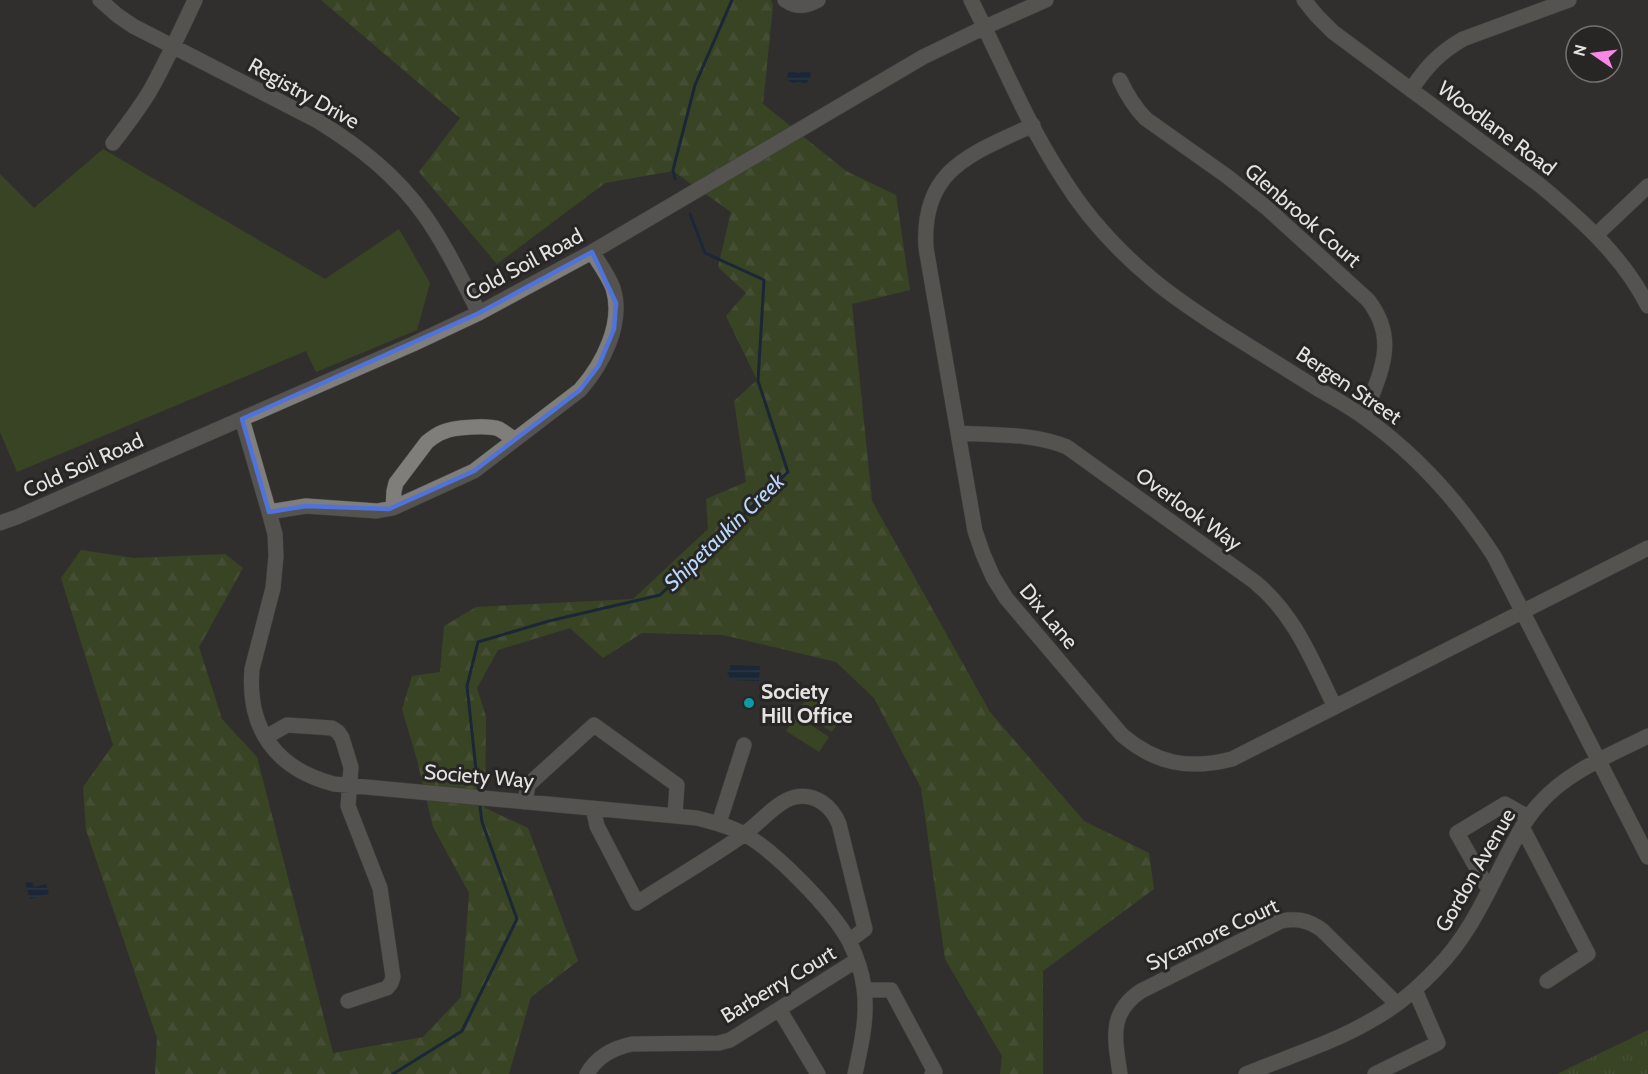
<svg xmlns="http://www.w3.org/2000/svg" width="1648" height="1074" font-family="Cabin,sans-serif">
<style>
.grass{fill:#435d1c}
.forest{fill:url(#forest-firs)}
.park{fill:url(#park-tufts)}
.water{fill:url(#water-rules)}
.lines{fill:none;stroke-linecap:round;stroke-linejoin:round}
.stream{stroke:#001e41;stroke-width:3}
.minor-casing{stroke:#4f4d4b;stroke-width:16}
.minor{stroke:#807e7b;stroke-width:15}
.marked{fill:none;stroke:#4f73da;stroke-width:4.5;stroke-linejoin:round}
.culture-dot{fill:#0f9aa8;stroke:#282624;stroke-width:2}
.labels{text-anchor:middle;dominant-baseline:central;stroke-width:6;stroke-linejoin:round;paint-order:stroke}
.street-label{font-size:21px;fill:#e4e3e1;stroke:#282624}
.poi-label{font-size:21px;font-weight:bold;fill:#e4e3e1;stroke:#282624;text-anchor:start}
.water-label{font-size:22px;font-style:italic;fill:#b9d8fe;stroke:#282624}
</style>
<defs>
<pattern id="forest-firs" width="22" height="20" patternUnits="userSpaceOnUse" patternTransform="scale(1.5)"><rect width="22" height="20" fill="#435d1c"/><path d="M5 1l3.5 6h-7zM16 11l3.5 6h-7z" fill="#5e743d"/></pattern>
<pattern id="park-tufts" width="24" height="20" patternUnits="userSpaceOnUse" patternTransform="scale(1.5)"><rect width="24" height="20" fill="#435d1c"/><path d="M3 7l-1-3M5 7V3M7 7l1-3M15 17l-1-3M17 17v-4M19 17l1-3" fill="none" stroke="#5e743d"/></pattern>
<pattern id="water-rules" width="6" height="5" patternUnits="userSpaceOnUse" patternTransform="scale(1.5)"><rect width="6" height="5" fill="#001e41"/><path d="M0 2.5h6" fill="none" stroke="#253f5c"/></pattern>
</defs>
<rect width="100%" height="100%" fill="#32302d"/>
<path class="grass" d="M 103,149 L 325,279 L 399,229 L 430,283 L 417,330 L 316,372 L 306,351 L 17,472 L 0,432 L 0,174 L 34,208 Z
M 809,695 L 842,717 L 832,732 L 799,710 Z
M 796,715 L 829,737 L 819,752 L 786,731 Z"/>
<path class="forest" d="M 321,0 L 771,0 L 773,6 L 763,104 L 846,171 L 896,195 L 910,290 L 852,304 L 872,501 L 990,712 L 1084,821 L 1149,853 L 1154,889 L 1043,971 L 1043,1074 L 1000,1074 L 1002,1056 L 945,959 L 921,788 L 874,698 L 836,662 L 723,635 L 642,633 L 603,658 L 570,628 L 498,650 L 477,688 L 486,717 L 485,808 L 528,828 L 578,961 L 531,997 L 509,1074 L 155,1074 L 157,1038 L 86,830 L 83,787 L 113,745 L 61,578 L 81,550 L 134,558 L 225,554 L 243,568 L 199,647 L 222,719 L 257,757 L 333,1053 L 423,1037 L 461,997 L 469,893 L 433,827 L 417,760 L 402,709 L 412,676 L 440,672 L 444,626 L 476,607 L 633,599 L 708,529 L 706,499 L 746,482 L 734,401 L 757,380 L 726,316 L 746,293 L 718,267 L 731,212 L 673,171 L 605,183 L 497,264 L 419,172 L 460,118 Z"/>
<path class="park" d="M 1648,1030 L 1648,1074 L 1557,1074 Z"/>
<path class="water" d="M 809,70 L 811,72 L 810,79 L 806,83 L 797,82 L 792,83 L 787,80 L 788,71 L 799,73 Z
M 730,665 L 760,666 L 759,681 L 729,680 L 729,676 L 727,673 L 730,669 Z
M 32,880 L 34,887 L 46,884 L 49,894 L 30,899 L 25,883 Z"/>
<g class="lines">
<path class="stream" d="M 675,179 L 673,170 L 695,85 L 732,0
M 478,788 L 467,686 L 478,642 L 549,621 L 660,595 L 788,472 L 758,381 L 764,280 L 705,253 L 690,214
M 393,1074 L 462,1031 L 517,919 L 482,822 L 480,807"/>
<defs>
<path id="minor" d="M 100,0 L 117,15 L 133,26 L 318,121 C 360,147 397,176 425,216 C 446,246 462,280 479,313
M 785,0 C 796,8 806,7 818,0
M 971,0 C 1001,59 1026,122 1062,177 C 1086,216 1117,250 1152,279 C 1174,298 1198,313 1222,329 C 1254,349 1286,369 1318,389 C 1334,398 1350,407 1365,418 C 1417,455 1459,502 1494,556 L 1648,857
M 1304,0 L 1317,16 L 1333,32 L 1541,186 C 1583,221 1623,257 1648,306
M 1120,80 C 1127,95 1134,107 1146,119 L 1228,177 L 1268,209 L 1368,300 C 1400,341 1379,374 1364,417
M 1411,90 C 1426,67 1439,53 1463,39 L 1569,0
M 1033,125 C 972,154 921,168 926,248 L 975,531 L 983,554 L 993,577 L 1006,598 L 1122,735 C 1156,764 1189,770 1232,759 L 1648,548
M 113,143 C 126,126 140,108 151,89 C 167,60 181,30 195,0
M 1596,235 L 1648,186
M 242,419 L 269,512 L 275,534 L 276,556 L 273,588 L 252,669 C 247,729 276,769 334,784 L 697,818 C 713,822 729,826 744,834 C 775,851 832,909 849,941 C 856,955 862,972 864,988 C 868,1017 861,1046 855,1074
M 958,433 C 994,435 1033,433 1067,447 L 1255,582 C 1296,616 1312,661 1335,707
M 393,508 L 394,491 L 396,483 L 427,442 C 432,438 437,434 443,432 C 453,427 489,425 499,429 C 504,432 510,436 514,440
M 269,512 L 306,506 L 377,511 L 393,508 L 474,471 L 580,390 C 603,364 624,323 613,288 C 608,275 599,263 592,252
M 0,523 L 17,517 L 413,344 L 479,313 L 592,252 L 923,57 L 985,27 L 1046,0
M 266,737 L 287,725 L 332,728 L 338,732 L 342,738 L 351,767 L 348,806 L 380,888 L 393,977 L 391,983 L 387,988 L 348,1001
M 525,802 L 528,785 L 594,725 L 677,785 L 675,815
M 593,808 L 597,826 L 637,903 C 672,880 709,859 743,835 C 759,824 777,801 795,797 C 815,793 832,806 839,824 L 865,929 L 849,941
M 719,823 L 744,745
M 1522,827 L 1588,954 L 1547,981
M 1489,890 L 1457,833 L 1505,804 L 1528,817
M 864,990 L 891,990 L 935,1072 L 932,1074
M 779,1009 L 818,1074
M 587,1074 C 597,1056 613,1048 632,1044 L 719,1043 L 730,1040 L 857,960
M 1120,1074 C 1115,1039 1108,1013 1141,991 L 1281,921 C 1297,918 1308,920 1322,930 L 1397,1004
M 1246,1074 C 1287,1057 1333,1043 1372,1020 C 1396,1007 1417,989 1436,969 C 1468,937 1486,896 1506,857 C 1516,838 1525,819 1540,803 C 1568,771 1611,755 1648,736
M 1375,1074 L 1438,1043 L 1415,990"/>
</defs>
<use href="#minor" class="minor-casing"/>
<use href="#minor" class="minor"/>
</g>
<path d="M0 0H1648V1074H0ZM 592,252 L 616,303 L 614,329 L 599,365 L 580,390 L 474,471 L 389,509 L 306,506 L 269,512 L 242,419 L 479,313 Z" fill="#32302d" fill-opacity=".55" fill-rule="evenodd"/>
<path class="marked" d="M 592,252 L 616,303 L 614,329 L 599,365 L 580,390 L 474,471 L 389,509 L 306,506 L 269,512 L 242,419 L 479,313 Z"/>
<circle class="culture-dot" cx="749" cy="703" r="6"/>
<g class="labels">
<g class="street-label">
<text transform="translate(304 93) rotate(29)">Registry Drive</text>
<text transform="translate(1497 128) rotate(37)">Woodlane Road</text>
<text transform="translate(1303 215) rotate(41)">Glenbrook Court</text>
<text transform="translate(524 264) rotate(-28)">Cold Soil Road</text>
<text transform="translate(1349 385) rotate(34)">Bergen Street</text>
<text transform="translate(83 465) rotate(-24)">Cold Soil Road</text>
<text transform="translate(1189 509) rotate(36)">Overlook Way</text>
<text transform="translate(1049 616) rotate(50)">Dix Lane</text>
<text transform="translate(479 776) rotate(5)">Society Way</text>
<text transform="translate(1475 870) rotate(-60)">Gordon Avenue</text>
<text transform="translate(1212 934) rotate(-25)">Sycamore Court</text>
<text transform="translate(778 984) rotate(-31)">Barberry Court</text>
</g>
<g class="poi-label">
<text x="761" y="691">Society<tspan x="761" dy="24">Hill Office</tspan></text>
</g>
<g class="water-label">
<text transform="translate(724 532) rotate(-44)">Shipetaukin Creek</text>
</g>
</g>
<g transform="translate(1594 54) rotate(284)"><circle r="28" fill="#282624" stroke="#737270" stroke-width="1.5"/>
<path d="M0-4.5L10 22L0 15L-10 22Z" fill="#f987e8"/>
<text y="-9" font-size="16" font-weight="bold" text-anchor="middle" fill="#e4e3e1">N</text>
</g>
</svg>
